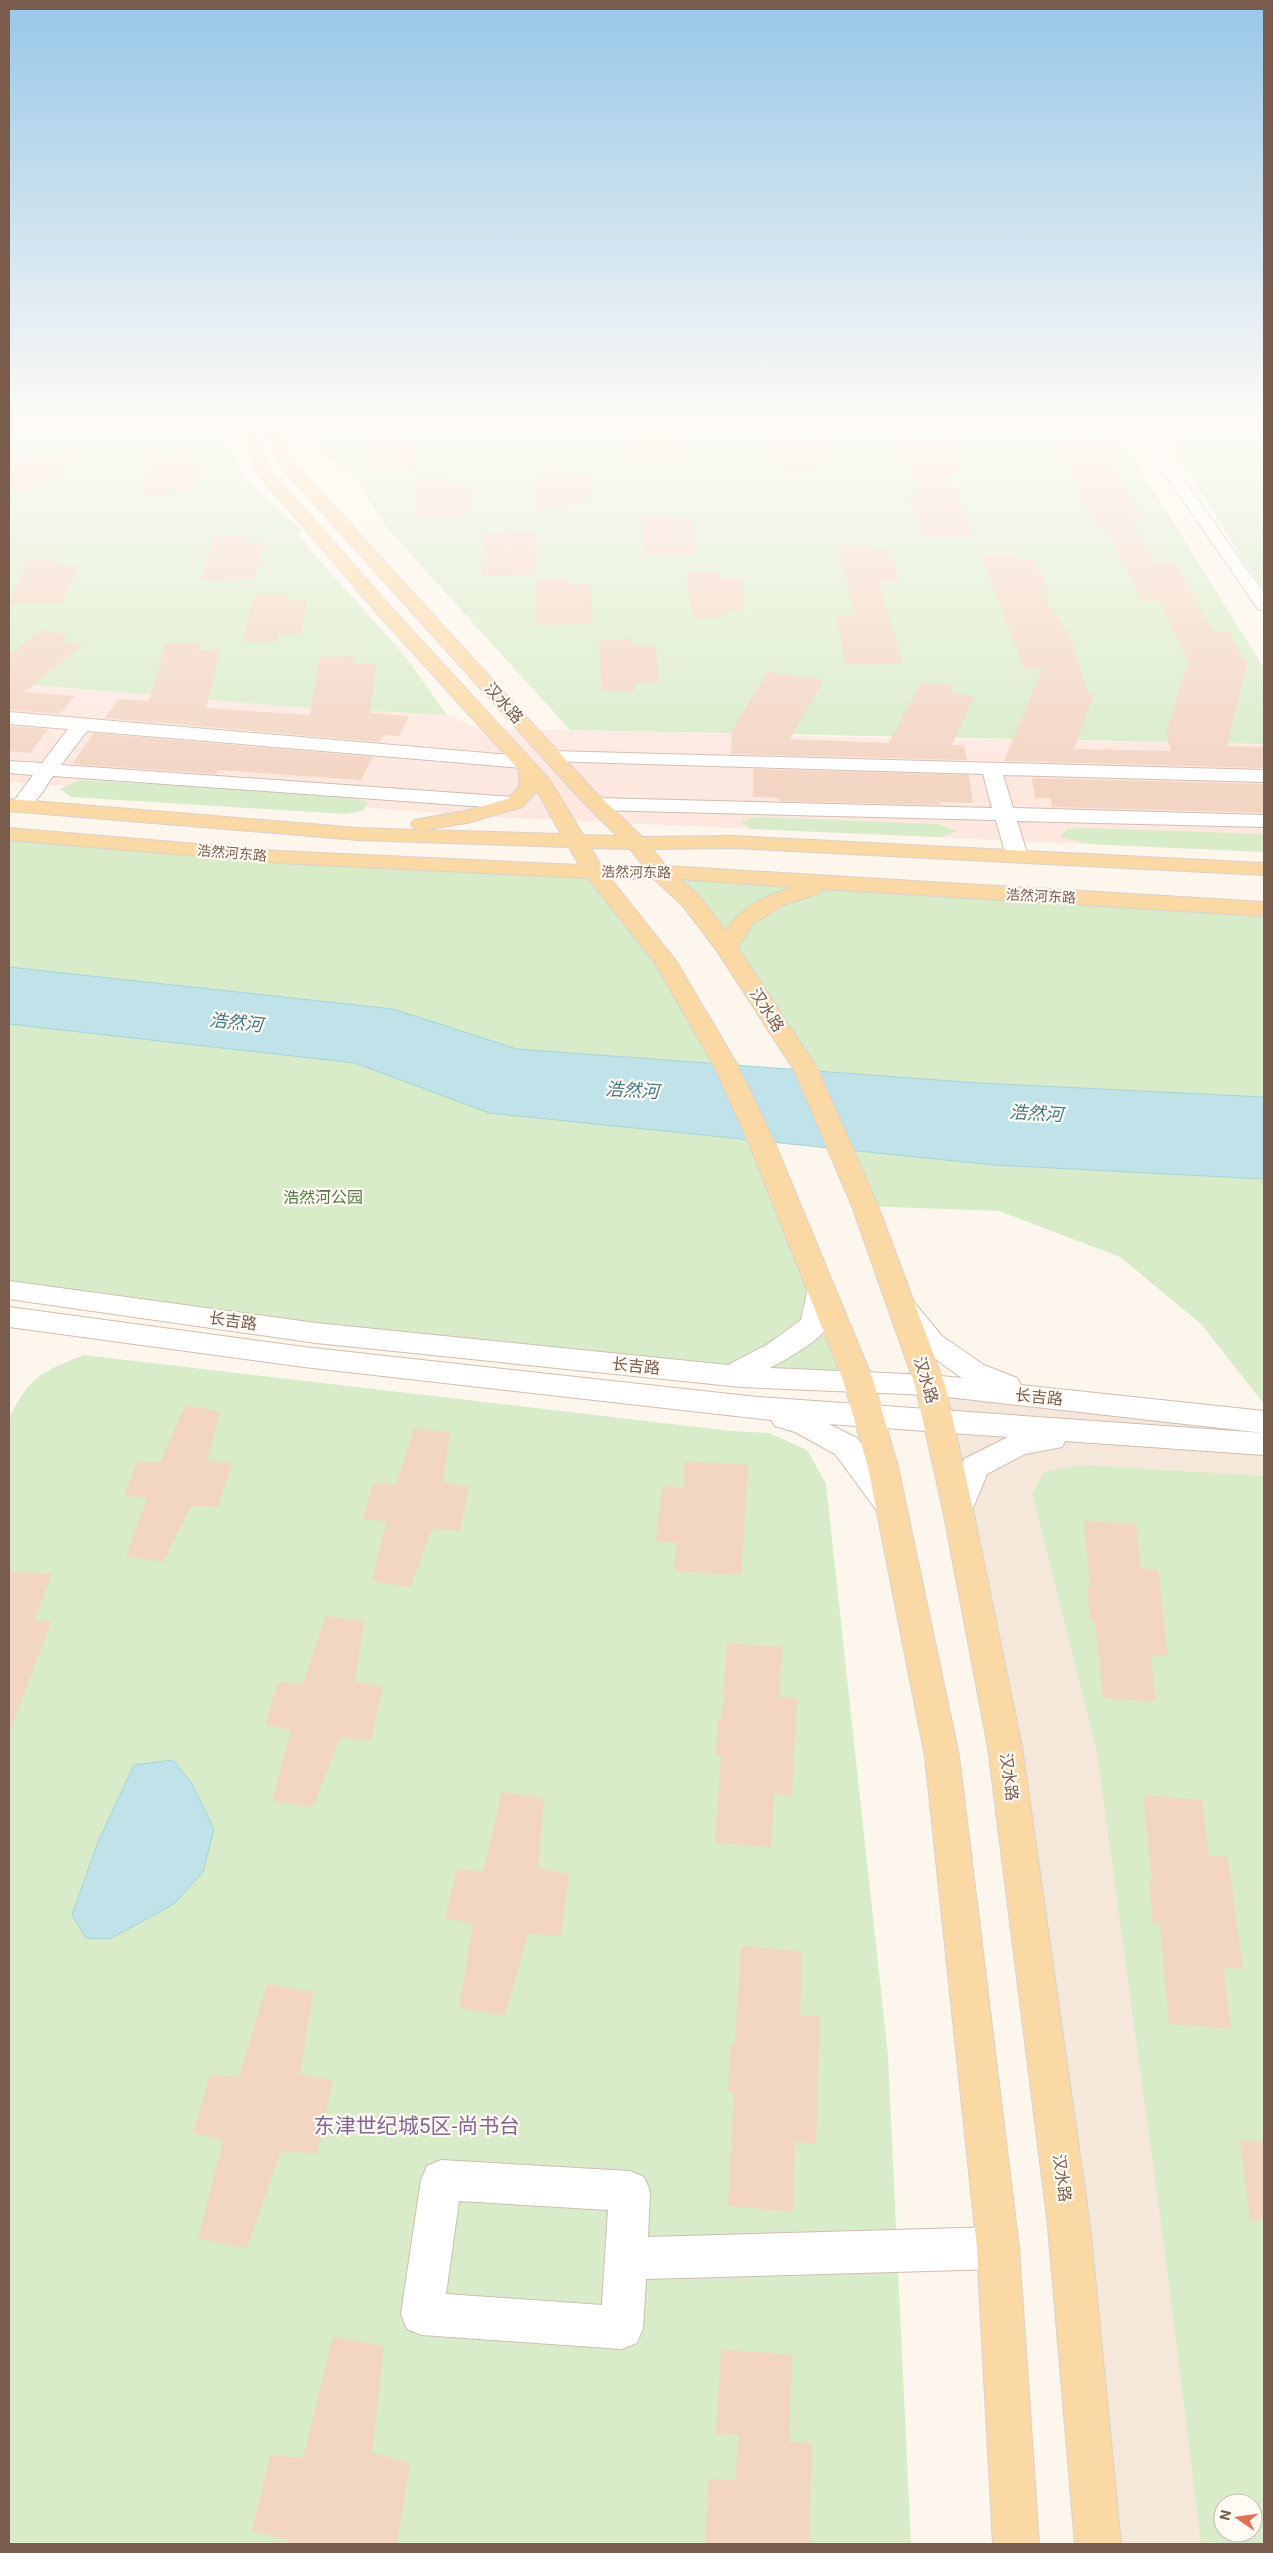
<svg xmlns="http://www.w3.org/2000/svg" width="1273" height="2553" font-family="Roboto,'Noto Sans SC',sans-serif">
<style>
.residential{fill:#f5e8da;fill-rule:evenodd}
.commercial{fill:#fde8e0}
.green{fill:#d8ecc9;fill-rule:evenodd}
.water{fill:#bfe3e8;stroke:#a5d3da}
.building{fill:#f3d5c3}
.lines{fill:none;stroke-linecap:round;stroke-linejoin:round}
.minor-casing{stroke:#d1beb0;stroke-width:2}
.major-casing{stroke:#dad1cd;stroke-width:2}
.minor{fill:#fff;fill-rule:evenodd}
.major{fill:#fbd9a5;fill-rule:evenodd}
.labels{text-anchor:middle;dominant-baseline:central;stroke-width:4.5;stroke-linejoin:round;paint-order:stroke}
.far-street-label{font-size:14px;fill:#7a5c4d;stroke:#fffaf3}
.street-label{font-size:16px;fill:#7a5c4d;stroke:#fffaf3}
.park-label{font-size:16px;fill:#537a41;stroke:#fffaf3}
.water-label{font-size:18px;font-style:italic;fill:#437c86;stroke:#fffaf3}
.near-neighbourhood-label{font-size:21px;fill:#846695;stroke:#fffaf3}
</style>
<rect width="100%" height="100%" fill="#fdf6ec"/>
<path class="residential" d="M 930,1385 L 1264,1422 L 1264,2544 L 1098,2544 L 1069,2226 ZM 1223,2503 L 1253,2503 L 1253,2533 L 1223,2533 Z"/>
<path class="commercial" d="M 9,683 L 282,706 L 447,715 L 477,728 L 842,737 L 1264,744 L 1264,852 L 511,818 L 9,782 Z"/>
<path class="green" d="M 9,424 L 219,424 L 247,481 L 302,531 L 297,535 L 405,656 L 447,715 L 282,706 L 9,683 Z
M 298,424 L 1109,424 L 1118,434 L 1264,668 L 1264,744 L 570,730 L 386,527 L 356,479 L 304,436 Z
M 1159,424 L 1264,424 L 1264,589 L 1246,564 Z
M 80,780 L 340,795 L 368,802 L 363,811 L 345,814 L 71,797 L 60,789 Z
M 754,817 L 937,824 L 958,831 L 941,837 L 752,829 L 741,822 Z
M 1084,828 L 1264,834 L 1264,852 L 1089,844 L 1060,837 L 1067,829 Z
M 9,834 L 278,857 L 594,872 L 725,1064 L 517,1049 L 393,1009 L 9,967 Z
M 660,873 L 1264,909 L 1264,1097 L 979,1083 L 806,1070 Z
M 9,1024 L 355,1063 L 489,1113 L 761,1141 L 858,1380 L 316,1333 L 9,1290 Z
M 842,1149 L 994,1165 L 1264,1179 L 1264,1404 L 1201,1324 L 1120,1257 L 999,1211 L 865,1206 Z
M 84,1355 L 731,1431 L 769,1433 L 807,1450 L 826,1484 L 888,2056 L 911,2544 L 9,2544 L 9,1419 C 29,1376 43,1371 84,1355 Z
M 1079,1465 L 1264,1476 L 1264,2544 L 1201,2544 L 1166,2261 L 1097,1752 L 1032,1493 L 1044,1472 ZM 1223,2503 L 1253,2503 L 1253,2533 L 1223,2533 Z"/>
<path class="water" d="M 9,967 L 393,1009 L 517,1049 L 979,1083 L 1264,1097 L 1264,1179 L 994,1165 L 489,1113 L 355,1063 L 9,1024 Z
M 173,1760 L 191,1782 L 214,1829 L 203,1872 L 174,1904 L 110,1939 L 86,1938 L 72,1915 L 98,1842 L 134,1765 Z"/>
<path class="building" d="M 629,428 L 657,428 L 658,433 L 677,433 L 680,457 L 661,458 L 661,463 L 633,464 Z
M 1054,434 L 1081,434 L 1084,439 L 1103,439 L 1117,464 L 1113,464 L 1143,519 L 1131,519 L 1154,562 L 1175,562 L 1213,632 L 1229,632 L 1247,664 L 1227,746 L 1264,747 L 1264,768 L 1004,761 L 1042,669 L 1024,669 L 980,554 L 1011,554 L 1014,560 L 1035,560 L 1049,591 L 1040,591 L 1070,636 L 1088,693 L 1094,694 L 1074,749 L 1171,751 L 1166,734 L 1188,661 L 1158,601 L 1142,602 L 1105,526 L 1096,526 L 1076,487 L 1080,487 Z
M 369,435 L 397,435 L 397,440 L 416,439 L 412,470 L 364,471 Z
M 803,435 L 804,440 L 824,440 L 830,465 L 811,465 L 812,471 L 784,471 L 775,436 Z
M 949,444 L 961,475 L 949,475 L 973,535 L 921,535 L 908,495 L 919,495 L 902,445 Z
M 24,454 L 72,458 L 54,478 L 40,477 L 26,491 L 9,490 L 9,470 Z
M 154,459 L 183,459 L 181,464 L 201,464 L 192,490 L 172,490 L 170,496 L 141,497 Z
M 539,470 L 567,470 L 567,475 L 587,475 L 588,502 L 568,502 L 568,508 L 538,509 Z
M 419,478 L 448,478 L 448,483 L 468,483 L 466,517 L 415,517 Z
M 640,514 L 670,514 L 670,520 L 691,520 L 696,555 L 644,556 Z
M 535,532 L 535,575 L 482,576 L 484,533 Z
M 213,536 L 244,536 L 242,542 L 264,542 L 255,579 L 201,580 Z
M 837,545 L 868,545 L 869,551 L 890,550 L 900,581 L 879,582 L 903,664 L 846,665 L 835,615 L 855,615 Z
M 27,559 L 58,559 L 56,565 L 78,565 L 62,603 L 9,604 Z
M 686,572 L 718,572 L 719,578 L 741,578 L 746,610 L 724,611 L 725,618 L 692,619 Z
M 536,578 L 568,578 L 568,584 L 590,584 L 592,624 L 536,625 Z
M 254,594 L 286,594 L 285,600 L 307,600 L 301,634 L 278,634 L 277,641 L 243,642 Z
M 40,630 L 69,635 L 61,642 L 82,645 L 25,692 L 75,696 L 60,714 L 9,710 L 9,656 Z
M 632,639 L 633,646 L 656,646 L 659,682 L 636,683 L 636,691 L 602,691 L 599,640 Z
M 200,642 L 198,650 L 221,649 L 206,708 L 310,715 L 320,657 L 354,656 L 353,664 L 376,664 L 370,713 L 409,716 L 399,736 L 383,735 L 380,742 L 105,718 L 118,699 L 149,701 L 166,643 Z
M 768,672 L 824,680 L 790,739 L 889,743 L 921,681 L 954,686 L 951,693 L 974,697 L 952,745 L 964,745 L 967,760 L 731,754 L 732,730 Z
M 9,726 L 48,729 L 30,753 L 9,751 Z
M 94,733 L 373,757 L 361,780 L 219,770 L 216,774 L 72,764 Z
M 753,769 L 969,775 L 973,803 L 940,802 L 940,805 L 779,801 L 779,798 L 753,797 Z
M 1032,778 L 1264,784 L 1264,813 L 1052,807 L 1051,798 L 1035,798 Z
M 185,1406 L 220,1411 L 207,1460 L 232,1464 L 218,1507 L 191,1506 L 163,1562 L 126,1556 L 147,1499 L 124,1495 L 138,1461 L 160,1462 Z
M 414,1428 L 450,1432 L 443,1482 L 469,1487 L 460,1531 L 432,1529 L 410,1587 L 372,1581 L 386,1522 L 363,1518 L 373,1483 L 396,1485 Z
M 685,1461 L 748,1465 L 741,1575 L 674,1571 L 677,1543 L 656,1541 L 662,1486 L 683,1488 Z
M 1084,1521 L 1136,1524 L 1141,1568 L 1158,1570 L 1168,1656 L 1151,1655 L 1156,1702 L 1103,1698 L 1095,1621 L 1090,1621 L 1087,1587 L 1090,1587 Z
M 9,1571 L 52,1574 L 34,1620 L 51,1622 L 11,1728 L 9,1727 Z
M 326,1616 L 364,1621 L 355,1681 L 383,1687 L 371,1740 L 340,1738 L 313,1807 L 272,1801 L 291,1730 L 265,1725 L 278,1682 L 303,1684 Z
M 727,1643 L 782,1647 L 779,1697 L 797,1698 L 792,1796 L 774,1794 L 771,1847 L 715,1843 L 721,1756 L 716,1756 L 718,1718 L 722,1718 Z
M 502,1792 L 544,1798 L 538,1868 L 569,1874 L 561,1936 L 528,1934 L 505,2016 L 459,2008 L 473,1924 L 445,1918 L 457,1869 L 483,1871 Z
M 1143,1795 L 1202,1800 L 1209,1856 L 1228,1857 L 1243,1969 L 1223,1968 L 1231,2029 L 1169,2024 L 1160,1924 L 1153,1924 L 1149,1880 L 1152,1881 Z
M 741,1946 L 802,1951 L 800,2015 L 820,2017 L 816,2144 L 795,2142 L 793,2212 L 728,2206 L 734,2093 L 728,2092 L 731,2042 L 735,2043 Z
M 267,1984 L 313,1992 L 300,2074 L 333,2081 L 317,2154 L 281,2151 L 247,2248 L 198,2239 L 223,2140 L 193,2133 L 210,2075 L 239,2077 Z
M 1240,2140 L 1264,2142 L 1264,2220 L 1250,2221 Z
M 333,2337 L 384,2346 L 372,2453 L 410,2463 L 397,2544 L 286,2544 L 287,2540 L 252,2531 L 270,2455 L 303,2458 Z
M 721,2349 L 792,2355 L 789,2442 L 812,2443 L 809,2544 L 705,2544 L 709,2479 L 735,2480 L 739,2435 L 716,2434 Z"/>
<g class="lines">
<defs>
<path id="minor" d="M 1130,424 L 1144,424 L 1264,593 L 1264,610 L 1258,609 Z
M 9,712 L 523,756 L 530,758 L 533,762 L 530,766 L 523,768 L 87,731 L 61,765 L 515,797 L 522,799 L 525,803 L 522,807 L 515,809 L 53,776 C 43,790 32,815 13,810 L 10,806 L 33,775 L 9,773 L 9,761 L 42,763 L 68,729 L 9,724 Z
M 553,751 L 1264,770 L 1264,782 L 1003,775 L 1013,808 L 1264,815 L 1264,827 L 1017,821 L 1028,856 L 1025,861 L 1017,862 L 1009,861 L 1006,856 L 996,820 L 597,810 L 590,808 L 587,804 L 590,800 L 597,798 L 992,808 L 983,774 L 546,761 L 543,757 L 546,753 Z
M 9,1281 L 316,1323 L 728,1365 L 768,1344 L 801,1320 L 807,1292 L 811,1285 L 821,1283 L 831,1285 L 835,1292 C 833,1303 832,1317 827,1327 C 820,1341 785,1360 770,1368 L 930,1375 L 962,1378 C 933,1358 908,1340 889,1308 L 893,1301 L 903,1298 L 913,1301 L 942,1336 L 984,1365 L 1017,1378 L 1021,1385 L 1264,1411 L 1264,1433 L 930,1395 L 741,1387 L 316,1343 L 9,1299 Z
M 9,1307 L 304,1347 L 757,1397 L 1264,1433 L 1264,1455 L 1065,1441 L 1062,1447 L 1025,1454 L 987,1474 L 969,1518 L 958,1522 L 947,1518 L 943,1510 L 964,1459 L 1008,1437 L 829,1424 L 857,1438 L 902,1499 L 906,1507 L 902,1515 L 891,1519 L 880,1515 L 835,1454 L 795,1432 L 775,1426 L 771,1420 L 304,1367 L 9,1327 Z
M 441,2160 L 630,2171 L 644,2177 L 650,2191 L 648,2237 L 998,2227 L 1013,2233 L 1019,2248 L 1013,2263 L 998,2269 L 646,2279 L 643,2328 L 637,2343 L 622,2349 L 422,2335 L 407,2329 L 401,2314 L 421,2180 L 427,2166 ZM 459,2201 L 608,2210 L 602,2305 L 446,2294 Z"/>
<path id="major" d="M 239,424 L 253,424 L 269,468 L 388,604 L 549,779 L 583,835 L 617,836 L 580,799 L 280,466 L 260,424 L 274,424 L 293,461 L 594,791 L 642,837 L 733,836 L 1264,863 L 1264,875 L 733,848 L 652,849 L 666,866 L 1264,902 L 1264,916 L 822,889 L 820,893 L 784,905 L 752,924 L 738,948 L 818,1070 L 878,1206 L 945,1385 L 973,1510 L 1022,1747 L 1090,2226 L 1121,2544 L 1075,2544 L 1048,2226 L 988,1747 L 943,1510 L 915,1385 L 852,1206 L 794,1070 L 717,951 L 682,905 L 654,879 L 611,879 L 676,961 L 737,1064 L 774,1141 L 873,1380 L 898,1467 L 959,1756 L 1019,2248 L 1039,2544 L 993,2544 L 977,2248 L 925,1756 L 868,1467 L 843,1380 L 748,1141 L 713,1064 L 655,963 L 588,878 L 278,863 L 9,840 L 9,828 L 278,851 L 579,865 L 569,847 L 358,840 L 9,811 L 9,799 L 358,828 L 419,830 L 414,828 L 411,824 L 414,820 L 465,811 L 508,799 L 519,787 L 519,770 L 376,612 L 256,472 ZM 537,791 L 561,834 L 424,830 L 467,823 L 522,807 ZM 591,848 L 630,849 L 643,866 L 601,866 ZM 680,879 L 793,887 C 767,896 740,906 726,931 L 698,895 Z"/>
</defs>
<use href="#minor" class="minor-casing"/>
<use href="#major" class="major-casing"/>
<use href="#minor" class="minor"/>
<use href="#major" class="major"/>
</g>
<linearGradient id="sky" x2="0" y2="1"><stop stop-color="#97c7e8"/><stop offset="0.54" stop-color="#fefbf6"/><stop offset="1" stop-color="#fefbf6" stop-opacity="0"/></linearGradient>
<rect width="1273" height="781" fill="url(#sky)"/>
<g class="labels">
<g class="far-street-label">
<text transform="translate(232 853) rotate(5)">浩然河东路</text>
<text transform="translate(636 872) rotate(1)">浩然河东路</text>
<text transform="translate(1041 896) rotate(3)">浩然河东路</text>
</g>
<g class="street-label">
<text transform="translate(504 703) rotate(48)">汉水路</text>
<text transform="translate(767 1010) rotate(57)">汉水路</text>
<text transform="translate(233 1321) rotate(8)">长吉路</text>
<text transform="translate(636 1366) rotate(6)">长吉路</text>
<text transform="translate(926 1380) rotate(73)">汉水路</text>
<text transform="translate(1039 1397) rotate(6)">长吉路</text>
<text transform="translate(1009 1777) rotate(82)">汉水路</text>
<text transform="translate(1062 2178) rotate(82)">汉水路</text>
</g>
<g class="park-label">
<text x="323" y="1197">浩然河公园</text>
</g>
<g class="water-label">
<text transform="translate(236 1022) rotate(6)">浩然河</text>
<text transform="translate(632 1090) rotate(3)">浩然河</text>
<text transform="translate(1036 1113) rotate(3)">浩然河</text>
</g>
<g class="near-neighbourhood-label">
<text x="417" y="2126">东津世纪城5区-尚书台</text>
</g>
</g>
<rect width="1273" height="2553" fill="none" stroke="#7a5c4d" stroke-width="20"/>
<g transform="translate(1238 2518) rotate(283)"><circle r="24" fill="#fffaf3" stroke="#cabbb1"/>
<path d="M0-4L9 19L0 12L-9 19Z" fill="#e76f51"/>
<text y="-8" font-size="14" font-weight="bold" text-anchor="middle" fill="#7a5c4d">N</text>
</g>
</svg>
